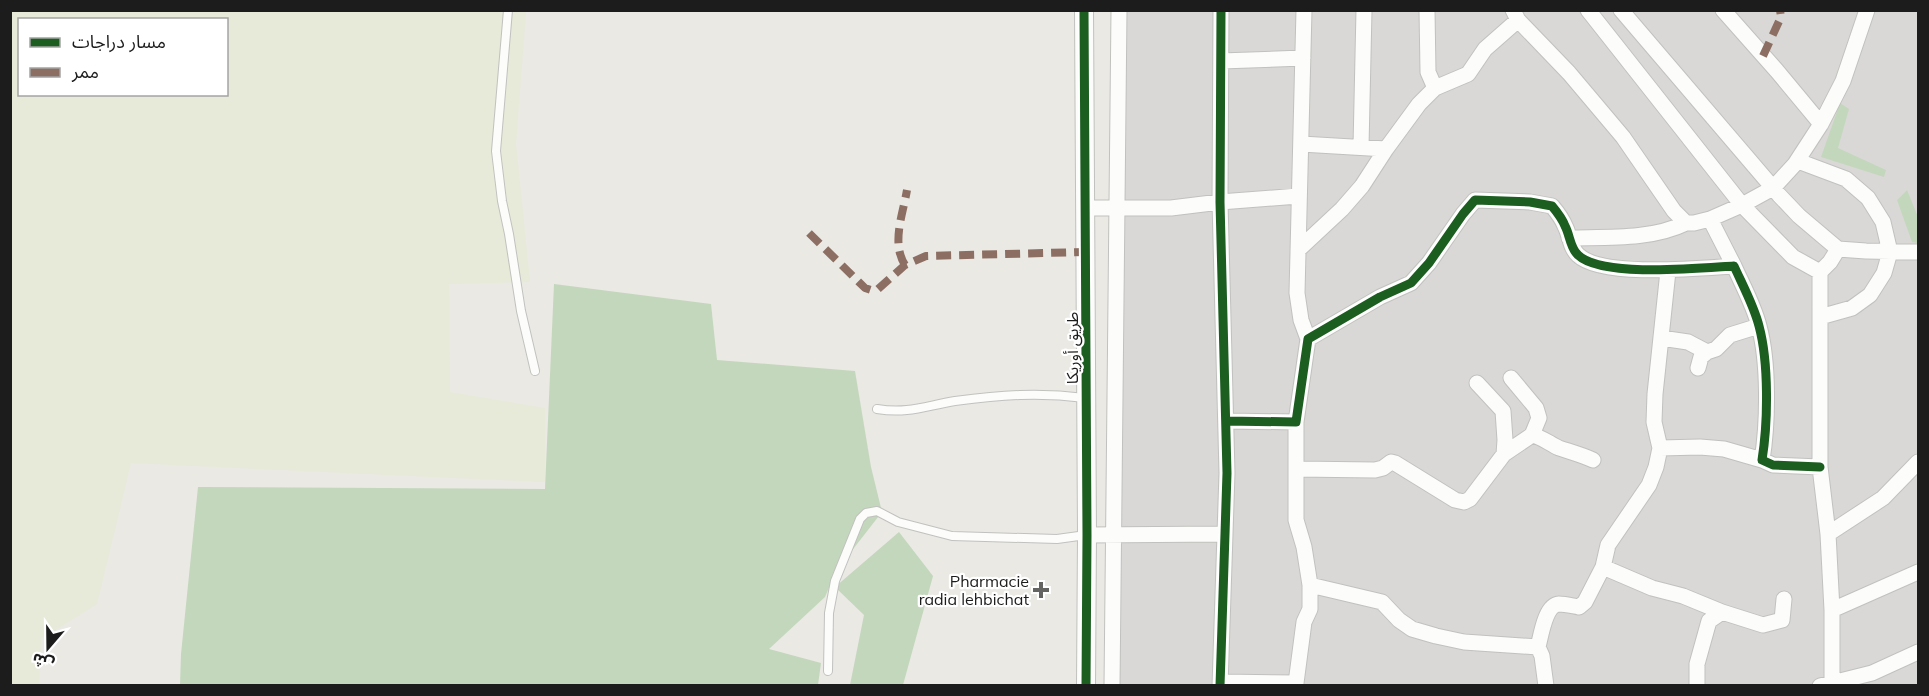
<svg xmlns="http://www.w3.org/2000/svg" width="1929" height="696" font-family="Mulish,'Noto Sans Arabic',sans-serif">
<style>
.residential{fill:#d9d8d6}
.farmland{fill:#e7ead8;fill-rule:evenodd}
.forest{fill:#c3d7bc}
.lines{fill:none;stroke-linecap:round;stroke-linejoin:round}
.service-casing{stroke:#c1c1bf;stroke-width:10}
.minor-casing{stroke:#c1c1bf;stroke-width:17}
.tertiary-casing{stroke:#c1c1bf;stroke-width:20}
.service{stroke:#fcfcfb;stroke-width:8}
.minor{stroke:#fcfcfb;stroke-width:15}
.tertiary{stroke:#fcfcfb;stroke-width:18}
.quiet{stroke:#8d6e63;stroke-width:8;stroke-dasharray:15 8;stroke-linecap:butt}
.cycleway-casing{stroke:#fff;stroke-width:13}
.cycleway{stroke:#1b5e20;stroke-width:9}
.poi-dot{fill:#646462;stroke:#fff;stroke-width:2}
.labels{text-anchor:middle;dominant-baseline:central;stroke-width:4.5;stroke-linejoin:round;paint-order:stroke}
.street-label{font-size:16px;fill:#1c1c1c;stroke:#fff}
.poi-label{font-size:16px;fill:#1c1c1c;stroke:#fff;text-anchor:end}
</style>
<rect width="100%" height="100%" fill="#eae9e4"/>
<path class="residential" d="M 1127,11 L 1918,11 L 1918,685 L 1112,686 L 1115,209 Z"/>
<path class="farmland" d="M 10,11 L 526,11 L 516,144 L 530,282 L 449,284 L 450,392 L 545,408 L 545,482 L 131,463 L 97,604 L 41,639 L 39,685 L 11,685 ZM 20,20 L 226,20 L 226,94 L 20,94 Z"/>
<path class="forest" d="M 1840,103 L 1849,109 L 1838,148 L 1886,170 L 1884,177 L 1821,157 Z
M 1907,190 L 1918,217 L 1918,243 L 1912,242 L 1897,200 Z
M 554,284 L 711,304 L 717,360 L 855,371 L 871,467 L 882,512 L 836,571 L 825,597 L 769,649 L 821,663 L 818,685 L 180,686 L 181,654 L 198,487 L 545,489 Z
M 899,532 L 933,576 L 903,685 L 850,685 L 864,615 L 835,587 Z"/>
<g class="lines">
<defs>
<path id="service" d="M 508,10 L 496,151 L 502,201 L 509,234 L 521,311 L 535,371
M 877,409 C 908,414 925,406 955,401 C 1002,395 1038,392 1085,398
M 828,671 L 829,613 L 835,581 L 860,519 L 866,513 L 877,511 L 898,522 L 952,536 L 1057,539 L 1086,535"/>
<path id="minor" d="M 1304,10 L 1297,293 L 1301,320 L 1308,339
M 1427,10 L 1428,72 L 1435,88
M 1513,10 L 1518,20 L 1569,73 L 1623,137 L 1674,211 L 1686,223 L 1694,223 L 1710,219 L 1742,205 L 1773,188 L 1795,164 L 1821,124 L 1843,81 L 1867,10
M 1588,10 L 1742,205 L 1793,257 L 1820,272
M 1621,10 L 1779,195 L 1799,216 L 1838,249 L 1866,251 L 1918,252
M 1723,10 L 1777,71 L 1821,124
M 1221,61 L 1303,58
M 1301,144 L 1386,149
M 1361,147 L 1364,10
M 1798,161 L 1846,179 L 1868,198 L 1883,222 L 1890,252 L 1884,273 L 1870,295 L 1852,308 L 1820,317
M 1086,208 L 1171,208 L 1220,202 L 1298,196
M 1710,219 L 1734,266
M 1569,238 C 1608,237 1651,240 1686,223
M 1298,250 L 1342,209 L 1362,186 L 1386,149 L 1419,104 L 1435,88 L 1468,74 L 1485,49 L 1518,20
M 1661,338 L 1688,342 L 1707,352
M 1698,368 L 1701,357 L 1707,352 L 1716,349 L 1730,335 L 1759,326
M 1511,378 L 1536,408 L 1539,418 L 1532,435
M 1227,421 L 1296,422 L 1308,339 L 1380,297 L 1411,283 L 1429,263 L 1463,214 L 1475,200 L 1530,202 L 1552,206 C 1557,212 1562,218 1565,226 C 1570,235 1570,248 1578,255 C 1602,278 1701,268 1734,266 C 1743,286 1754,306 1759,326 C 1769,363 1768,423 1762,460 L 1773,465 L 1820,467
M 1660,448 L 1700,447 L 1724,449 L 1762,460
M 1504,454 L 1532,435 C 1542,437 1550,444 1559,448 C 1571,452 1582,455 1593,460
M 1296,469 L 1375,470 L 1383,468 L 1391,462 L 1395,463 L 1455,500 L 1464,502 L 1470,499 L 1504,454 L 1505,440 L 1503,411 L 1477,383
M 1828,534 L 1883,498 L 1918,462
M 1087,535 L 1225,534
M 1603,567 L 1652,588 L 1683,596 L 1722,612
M 1310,585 L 1382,602 L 1399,620 L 1412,629 L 1436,636 L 1464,642 L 1538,647
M 1832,610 L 1918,572
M 1221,682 L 1296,683 L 1304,622 L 1310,609 L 1310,585 L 1304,547 L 1296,520 L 1296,422
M 1112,686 C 1116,460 1115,236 1119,10
M 1220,686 L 1227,473 L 1220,202 L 1221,10
M 1546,686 L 1542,656 L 1538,647 C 1541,636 1545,605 1559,604 C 1565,604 1573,606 1579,607 L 1585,602 L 1603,567 L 1608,545 L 1649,485 L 1656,467 L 1660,448 L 1654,422 L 1655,394 L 1668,271
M 1697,686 L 1697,664 L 1709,621 L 1722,612 L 1763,625 L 1782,620 L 1784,599
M 1820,686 L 1872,673 L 1918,652
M 1832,686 L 1832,610 L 1828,534 L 1820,467 L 1820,272 L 1830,262 L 1838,249"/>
<path id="tertiary" d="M 1084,10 L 1087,535 L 1086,686"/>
</defs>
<use href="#service" class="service-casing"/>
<use href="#minor" class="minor-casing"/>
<use href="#tertiary" class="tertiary-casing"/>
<use href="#service" class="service"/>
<use href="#minor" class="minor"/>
<use href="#tertiary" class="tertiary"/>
<path class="quiet" d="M 1763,56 L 1781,17 L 1780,10
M 809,233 L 865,288 L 871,290 L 878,289 L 905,265 L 926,256 L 1086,252
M 905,265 C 891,243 903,214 907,190"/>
<defs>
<path id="cycleway" d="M 1084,10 L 1087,535 L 1086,686
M 1227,421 L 1296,422 L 1308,339 L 1380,297 L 1411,283 L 1429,263 L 1463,214 L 1475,200 L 1530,202 L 1552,206 C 1557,212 1562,218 1565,226 C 1570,235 1570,248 1578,255 C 1602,278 1701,268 1734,266 C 1743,286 1754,306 1759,326 C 1769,363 1768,423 1762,460 L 1773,465 L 1820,467
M 1220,686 L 1227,473 L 1220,202 L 1221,10"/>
</defs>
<use href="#cycleway" class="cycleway-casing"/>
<use href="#cycleway" class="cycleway"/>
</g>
<path class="poi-dot" d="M1038 581h6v6h6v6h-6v6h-6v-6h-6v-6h6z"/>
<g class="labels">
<g class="street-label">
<text transform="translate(1072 348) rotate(-90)">طريق أوريكا</text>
</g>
<g class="poi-label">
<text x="1029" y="581">Pharmacie<tspan x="1029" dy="18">radia lehbichat</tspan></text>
</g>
</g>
<rect width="1929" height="696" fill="none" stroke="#1c1c1c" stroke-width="24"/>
<rect x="18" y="18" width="210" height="78" fill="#ffffff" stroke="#a4a4a4" stroke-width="1.5"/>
<rect x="30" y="38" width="30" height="9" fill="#1b5e20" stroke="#a4a4a4" stroke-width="1.5"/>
<text x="72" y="48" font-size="18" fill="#1c1c1c">مسار دراجات</text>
<rect x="30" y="68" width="30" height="9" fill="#8d6e63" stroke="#a4a4a4" stroke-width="1.5"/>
<text x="72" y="78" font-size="18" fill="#1c1c1c">ممر</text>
<g transform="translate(48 648) rotate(200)" stroke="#ffffff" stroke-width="4.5" paint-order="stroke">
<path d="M0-4.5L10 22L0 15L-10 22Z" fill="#1c1c1c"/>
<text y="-9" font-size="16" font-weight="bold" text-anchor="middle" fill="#1c1c1c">ش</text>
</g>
</svg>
